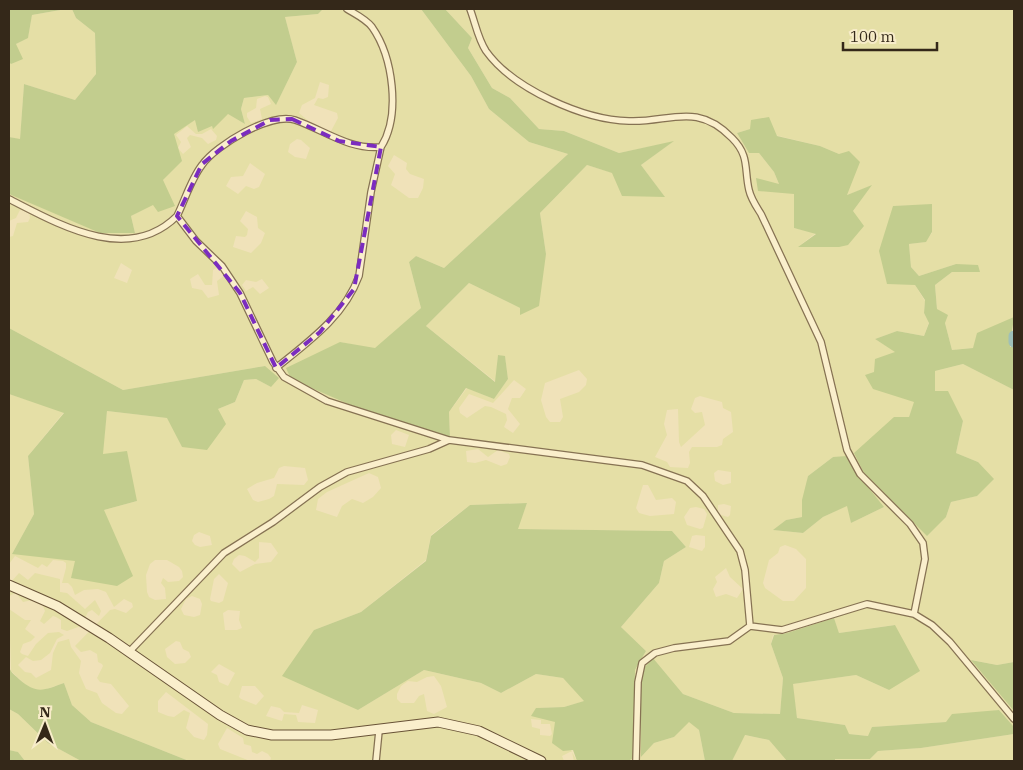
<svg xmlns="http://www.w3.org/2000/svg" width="1023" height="770" font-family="'IBM Plex Serif',serif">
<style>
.farmland{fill:#e5dfa6;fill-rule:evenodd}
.green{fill:#c2cd8e}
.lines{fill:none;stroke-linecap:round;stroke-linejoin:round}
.river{stroke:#9ec0b8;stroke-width:11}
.street-casing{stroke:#867253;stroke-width:8}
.secondary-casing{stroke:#685237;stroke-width:11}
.street{stroke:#faefcc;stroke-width:5.5}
.secondary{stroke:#faefcc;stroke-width:9}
.marked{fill:none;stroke:#7b2cbf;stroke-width:4;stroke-dasharray:10 6;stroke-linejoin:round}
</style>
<rect width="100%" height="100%" fill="#f0e2b9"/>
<path class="farmland" d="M 66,9 L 72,9 L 76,18 L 95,33 L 96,74 L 75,100 L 24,84 L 20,140 L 9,137 L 9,62 L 12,64 L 16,44 L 28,37 L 32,15 Z
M 323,9 L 421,9 L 471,76 L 489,109 L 529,142 L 568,154 L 444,268 L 416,256 L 409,262 L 421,308 L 375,349 L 340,342 L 450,436 L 449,412 L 467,388 L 494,399 L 508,379 L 505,357 L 498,355 L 496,382 L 426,326 L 469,283 L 520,308 L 546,254 L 540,213 L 587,165 L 613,173 L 664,196 L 641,165 L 672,142 L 619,153 L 564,131 L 539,129 L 510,98 L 492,88 L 468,48 L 472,38 L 445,9 L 1014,9 L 1014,317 L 973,348 L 952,350 L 945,323 L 937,309 L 935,285 L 952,272 L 980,272 L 956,264 L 919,276 L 911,267 L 909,244 L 925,242 L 932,233 L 932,205 L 893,206 L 915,285 L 925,301 L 924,313 L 929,322 L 924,336 L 897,331 L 875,339 L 896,352 L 915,402 L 909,417 L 946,517 L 951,502 L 976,496 L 978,462 L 956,453 L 963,421 L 935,391 L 935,371 L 963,364 L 1014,390 L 1014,662 L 997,665 L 972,660 L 1014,711 L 1014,727 L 999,710 L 946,722 L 873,727 L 869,736 L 848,734 L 845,725 L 797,718 L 792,684 L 856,675 L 889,690 L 894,625 L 839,633 L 834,619 L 787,633 L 773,635 L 771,644 L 783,678 L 780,714 L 734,713 L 683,694 L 653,658 L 641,671 L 641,757 L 654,743 L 674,737 L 689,721 L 699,730 L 705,761 L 628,761 L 634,758 L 635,670 L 646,651 L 621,627 L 659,583 L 664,561 L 686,547 L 672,531 L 517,529 L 527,503 L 470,505 L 431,535 L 426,560 L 361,612 L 314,630 L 358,710 L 424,670 L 481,683 L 501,693 L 536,674 L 563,678 L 585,701 L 564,707 L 536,708 L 555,722 L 577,761 L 574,761 L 572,752 L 570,752 L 562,756 L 564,761 L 270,761 L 271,758 L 268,754 L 262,751 L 257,754 L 252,752 L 251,746 L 244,744 L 243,738 L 227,728 L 218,744 L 220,749 L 250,761 L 189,761 L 91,722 L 72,705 L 64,683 L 41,691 L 29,688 L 11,671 L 9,609 L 25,620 L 31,620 L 25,629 L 35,637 L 31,641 L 23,644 L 20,652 L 22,654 L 28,656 L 36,644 L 48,633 L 59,632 L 64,635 L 57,639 L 50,653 L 41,660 L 33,661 L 26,657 L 18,665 L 25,672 L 31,673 L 36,678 L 51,670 L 53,653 L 58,642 L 69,639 L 71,647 L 81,661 L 79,673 L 86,689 L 97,693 L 102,703 L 116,713 L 122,714 L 129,706 L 111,684 L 100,682 L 97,678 L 103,666 L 102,664 L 98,662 L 97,654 L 90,650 L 81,652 L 75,646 L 110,610 L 115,609 L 126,613 L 133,607 L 132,603 L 124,599 L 114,607 L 106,592 L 98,589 L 84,590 L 75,595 L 72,587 L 68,583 L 62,583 L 66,568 L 66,563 L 63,561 L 53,560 L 47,567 L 42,564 L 38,568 L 15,556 L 9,564 L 9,394 L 64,412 L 28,456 L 34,514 L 12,554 L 104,510 L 137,501 L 102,455 L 107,411 L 168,418 L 182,447 L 218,409 L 235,402 L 244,380 L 256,379 L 271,387 L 265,366 L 123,390 L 9,328 L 9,237 L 13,236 L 17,223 L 28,222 L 30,218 L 29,211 L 20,210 L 16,218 L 9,221 L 9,194 L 135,233 L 131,216 L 153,204 L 163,180 L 181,161 L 173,134 L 196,119 L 212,126 L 213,128 L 227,113 L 245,124 L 241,109 L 244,98 L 268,95 L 276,104 L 297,62 L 285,17 L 318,14 ZM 320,82 L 329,85 L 328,97 L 323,99 L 318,98 L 314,105 L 337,113 L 338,118 L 330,133 L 318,129 L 299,113 L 302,105 L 315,98 ZM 265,96 L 268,97 L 271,104 L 260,109 L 262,119 L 251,123 L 247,117 L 247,113 L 256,108 L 257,99 ZM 187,126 L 196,134 L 202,134 L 211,129 L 217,136 L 216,140 L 208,144 L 202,138 L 190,135 L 187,138 L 191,147 L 183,154 L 178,148 L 181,142 L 176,135 ZM 750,129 L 820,146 L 839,154 L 847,195 L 871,186 L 853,211 L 799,246 L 816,233 L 794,228 L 794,194 L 779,184 L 774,172 L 759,153 L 749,153 L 737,133 ZM 297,139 L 301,140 L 310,148 L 306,159 L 295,157 L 288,152 L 290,144 ZM 394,155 L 407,163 L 406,169 L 410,174 L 424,179 L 423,188 L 418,198 L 409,198 L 391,185 L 395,174 L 388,166 ZM 250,163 L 265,174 L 259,187 L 254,189 L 246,186 L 238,194 L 226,186 L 231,177 L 243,176 ZM 246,211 L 257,217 L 258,228 L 265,233 L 261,243 L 251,253 L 233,247 L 236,236 L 245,237 L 247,235 L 248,229 L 240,221 ZM 121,263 L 132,270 L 127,283 L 114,278 ZM 218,267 L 225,275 L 217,281 L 219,295 L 208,298 L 202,290 L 192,288 L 190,279 L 198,274 L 205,285 L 212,285 L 213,270 ZM 262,279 L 269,288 L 260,294 L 253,287 L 246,291 L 242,285 L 246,280 L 256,282 ZM 579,370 L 587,379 L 586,385 L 579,392 L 560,399 L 563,417 L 560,422 L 550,422 L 546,417 L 541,400 L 545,383 ZM 514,380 L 526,389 L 520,398 L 512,398 L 508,409 L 520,424 L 513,433 L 504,427 L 507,420 L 506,414 L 491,407 L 485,406 L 467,418 L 460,413 L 459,408 L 469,394 L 493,403 ZM 700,396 L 722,402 L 723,408 L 731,412 L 733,432 L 723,439 L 722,445 L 717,447 L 692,447 L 689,452 L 690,463 L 688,468 L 670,467 L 667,462 L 655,457 L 667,435 L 664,424 L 667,410 L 678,409 L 679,442 L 681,447 L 705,425 L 702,412 L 695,413 L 691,409 L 695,398 ZM 396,430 L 409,435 L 405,447 L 392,444 L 391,435 ZM 478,449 L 488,457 L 498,450 L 509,454 L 510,457 L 507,464 L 501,466 L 486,460 L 475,463 L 467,462 L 466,451 ZM 833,457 L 884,507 L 851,523 L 848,505 L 823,517 L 803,533 L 774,530 L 786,520 L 802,517 L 808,476 ZM 284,466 L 305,468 L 308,480 L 304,485 L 277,484 L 274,496 L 269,499 L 258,502 L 253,500 L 247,489 L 257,483 L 274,478 L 279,468 ZM 718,470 L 731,472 L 731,483 L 723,485 L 715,481 L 714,473 ZM 369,473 L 378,477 L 381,488 L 373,497 L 363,503 L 352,499 L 342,506 L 337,517 L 316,510 L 318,499 L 327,492 ZM 643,485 L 648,485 L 656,500 L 672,498 L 676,502 L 674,514 L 650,516 L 639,513 L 636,508 ZM 724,504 L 731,506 L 730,515 L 728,517 L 718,514 L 718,505 ZM 696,507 L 704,509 L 707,514 L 703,528 L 700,529 L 687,525 L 684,517 L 690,508 ZM 199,532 L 210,536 L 212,545 L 200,547 L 195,545 L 192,541 L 194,535 ZM 696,535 L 705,536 L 705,547 L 702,551 L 689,547 L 692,536 ZM 259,542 L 271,543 L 278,553 L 271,562 L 255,564 L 240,572 L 232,564 L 234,559 L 239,555 L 245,556 L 255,562 L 259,558 ZM 785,545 L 796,549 L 806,559 L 806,588 L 794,601 L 783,601 L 765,588 L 763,583 L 769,560 L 778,553 L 780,547 ZM 155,560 L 167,560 L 179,567 L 182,571 L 183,577 L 179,581 L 168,582 L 163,578 L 161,583 L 165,588 L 166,599 L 155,600 L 149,597 L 147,592 L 146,575 L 150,564 ZM 726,568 L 730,577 L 743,589 L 737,598 L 726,594 L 716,597 L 713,589 L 717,582 L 715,577 ZM 219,574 L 228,583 L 223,601 L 219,603 L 211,601 L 210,599 L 214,579 ZM 192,596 L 200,599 L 202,604 L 200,615 L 194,617 L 184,615 L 181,609 L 186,599 ZM 228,610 L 240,611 L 239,620 L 242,628 L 237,630 L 225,630 L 223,613 ZM 176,641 L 180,642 L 183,649 L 189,652 L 191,657 L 185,663 L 175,664 L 167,657 L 165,649 ZM 219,664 L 235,673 L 228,686 L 219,682 L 217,675 L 211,672 ZM 434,676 L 441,686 L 447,707 L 434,714 L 427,711 L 424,694 L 419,696 L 414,703 L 401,703 L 397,699 L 397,694 L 401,686 L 408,681 L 417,682 L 427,677 ZM 242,686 L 255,686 L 264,696 L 256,705 L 241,699 L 239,697 ZM 166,692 L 208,724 L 207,735 L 204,740 L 194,737 L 186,728 L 190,713 L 184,710 L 174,717 L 168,716 L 158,712 L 158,701 ZM 302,705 L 318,710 L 315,723 L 298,722 L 296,715 L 284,714 L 282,721 L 266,716 L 271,706 L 280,708 L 284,712 L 299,713 ZM 531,719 L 541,720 L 541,724 L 550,724 L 552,734 L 550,736 L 540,735 L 540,729 L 532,727 Z
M 19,573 L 28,580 L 35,573 L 60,579 L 60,592 L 67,593 L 85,609 L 95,600 L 101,611 L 99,616 L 92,610 L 88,612 L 81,626 L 67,631 L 61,629 L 61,620 L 56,617 L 53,616 L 44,624 L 40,621 L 45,611 L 43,606 L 32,600 L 23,602 L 16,593 L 9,596 L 9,580 L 11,582 Z
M 9,709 L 18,714 L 48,743 L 81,761 L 25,761 L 18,752 L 9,750 Z
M 1014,734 L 1014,761 L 835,761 L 834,759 L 870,759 L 878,751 L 921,748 Z
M 744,735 L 769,740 L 787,761 L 732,761 Z"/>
<path class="green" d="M 9,9 L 66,9 L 32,15 L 28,38 L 16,44 L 23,59 L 11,64 L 9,62 Z
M 72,9 L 323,9 L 318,14 L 285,17 L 297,62 L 276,105 L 268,95 L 244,98 L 241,109 L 245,124 L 228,114 L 213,129 L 212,126 L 198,132 L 195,120 L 174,134 L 182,161 L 163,180 L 175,206 L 158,212 L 153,205 L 131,216 L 135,233 L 100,233 L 9,194 L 9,137 L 20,139 L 24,84 L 75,100 L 96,74 L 95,33 L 76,18 Z
M 421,9 L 445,9 L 472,38 L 468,48 L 492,88 L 510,98 L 539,129 L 564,131 L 619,153 L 674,141 L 641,165 L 665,197 L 622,196 L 612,173 L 587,165 L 540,213 L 546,254 L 539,306 L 520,315 L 520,308 L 469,283 L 426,326 L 495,382 L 498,355 L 505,356 L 508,379 L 494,399 L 466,388 L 449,412 L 450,437 L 362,410 L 291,379 L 286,368 L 340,342 L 375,348 L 421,308 L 409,262 L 416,256 L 444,268 L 568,154 L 529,142 L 489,109 L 471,76 Z
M 769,117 L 777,136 L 820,146 L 839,154 L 849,151 L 860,162 L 847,195 L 872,185 L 853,211 L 864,226 L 848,245 L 839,247 L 798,247 L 816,234 L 794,228 L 794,194 L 758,191 L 756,178 L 779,184 L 774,172 L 759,153 L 749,153 L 737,133 L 750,129 L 751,120 Z
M 932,204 L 932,232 L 926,242 L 909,244 L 911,267 L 919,276 L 956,264 L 978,265 L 980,272 L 952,272 L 935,285 L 937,309 L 948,315 L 945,323 L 952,350 L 973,348 L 977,333 L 1014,317 L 1010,347 L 1014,346 L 1014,390 L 963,364 L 935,371 L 935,391 L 948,391 L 963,421 L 956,453 L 978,462 L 994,479 L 977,496 L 951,502 L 946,517 L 927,536 L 864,473 L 854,453 L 894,417 L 909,417 L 914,402 L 873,389 L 865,375 L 874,372 L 875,359 L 895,352 L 875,339 L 897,331 L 924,336 L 929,323 L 924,313 L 925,300 L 915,285 L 887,284 L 879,251 L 893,206 Z
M 9,328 L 123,390 L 265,366 L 279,378 L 271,387 L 256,379 L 244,380 L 235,402 L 218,409 L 226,424 L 207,450 L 182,447 L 167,418 L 107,411 L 103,454 L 127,451 L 137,501 L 104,510 L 133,576 L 117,586 L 71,578 L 75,561 L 12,554 L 34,514 L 28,456 L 64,413 L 9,394 Z
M 847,456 L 859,476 L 884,507 L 851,523 L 847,506 L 823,517 L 803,533 L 773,530 L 786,520 L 802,517 L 802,500 L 808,476 L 833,457 Z
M 527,503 L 518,529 L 672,531 L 686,547 L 664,561 L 659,583 L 621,627 L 646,651 L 635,670 L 634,758 L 628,761 L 577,761 L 573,750 L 563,751 L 552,743 L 555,722 L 531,716 L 536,708 L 564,707 L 584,701 L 563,678 L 536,674 L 501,693 L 481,683 L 424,670 L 358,710 L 282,676 L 314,630 L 361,612 L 426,561 L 431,536 L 470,505 Z
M 834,618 L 839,633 L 895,625 L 920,671 L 889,690 L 856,675 L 793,684 L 797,718 L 845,725 L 849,734 L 868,736 L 872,727 L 946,722 L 952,714 L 999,710 L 1014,727 L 1014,734 L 921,748 L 878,751 L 870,759 L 835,759 L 835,761 L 787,761 L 769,740 L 745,735 L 732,761 L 705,761 L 699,730 L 689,722 L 674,737 L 654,743 L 641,757 L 641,671 L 653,658 L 683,694 L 734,713 L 780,714 L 783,678 L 771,644 L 774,635 L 787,633 Z
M 971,660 L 997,665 L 1014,662 L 1014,711 Z
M 9,667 C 11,673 15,675 19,679 C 37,695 44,690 64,683 L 72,705 L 91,722 L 189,761 L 81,761 L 48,743 L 18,714 L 9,709 Z
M 9,750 L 18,752 L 25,761 L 9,761 Z"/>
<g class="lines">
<path class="river" d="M 1014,336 L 1014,342"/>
<defs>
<path id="street" d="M 470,9 C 475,22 478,39 486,51 C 513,89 584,120 629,121 C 669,123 696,101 732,138 C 750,156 744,169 749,190 C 751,199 756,206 761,214 L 821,342 L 847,450 L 860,474 L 910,524 L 923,543 L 925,559 L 914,614
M 9,199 C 58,224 128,265 177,216 C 185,200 191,179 202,165 C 216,145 271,112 295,120 C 324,130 349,150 381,147 C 401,115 393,57 372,27 C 366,19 355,14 347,9
M 177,216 L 196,241 L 222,266 L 240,293 L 273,362 L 284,377 L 327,401 L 449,440
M 276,368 C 308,342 344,317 359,276 L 371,192 L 381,147
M 129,652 L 224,553 L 273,522 L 320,487 L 347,472 L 429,449 L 449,440 L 642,465 L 687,481 L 703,496 L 740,551 L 745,570 L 750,626 L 782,630 L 867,604 L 914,614 L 932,625 L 950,642 L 1014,719
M 376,761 L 379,731
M 636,761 L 638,682 L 642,663 L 655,653 L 674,648 L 729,641 L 750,626"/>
<path id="secondary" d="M 9,585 L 57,606 L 109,638 L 220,715 L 247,730 L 272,735 L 331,735 L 438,722 L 479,731 L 541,761"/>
</defs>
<use href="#street" class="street-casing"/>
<use href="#secondary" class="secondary-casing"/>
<use href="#street" class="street"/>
<use href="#secondary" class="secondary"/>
</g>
<path class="marked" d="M 292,119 L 339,141 L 381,147 L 354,289 L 320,332 L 276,368 L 240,293 L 177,216 L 202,164 L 231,141 L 270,120 Z"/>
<rect width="1023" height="770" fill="none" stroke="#342819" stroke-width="20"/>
<g transform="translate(45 725) rotate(1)" stroke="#f7ecc9" stroke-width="4" paint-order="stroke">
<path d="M0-4L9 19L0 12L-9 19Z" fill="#342819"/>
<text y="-8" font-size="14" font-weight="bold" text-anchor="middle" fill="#342819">N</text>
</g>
<path d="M843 42v8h94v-8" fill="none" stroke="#342819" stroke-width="2.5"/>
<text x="850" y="42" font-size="15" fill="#342819" stroke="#f7ecc9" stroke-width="4" paint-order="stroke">100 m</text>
</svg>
